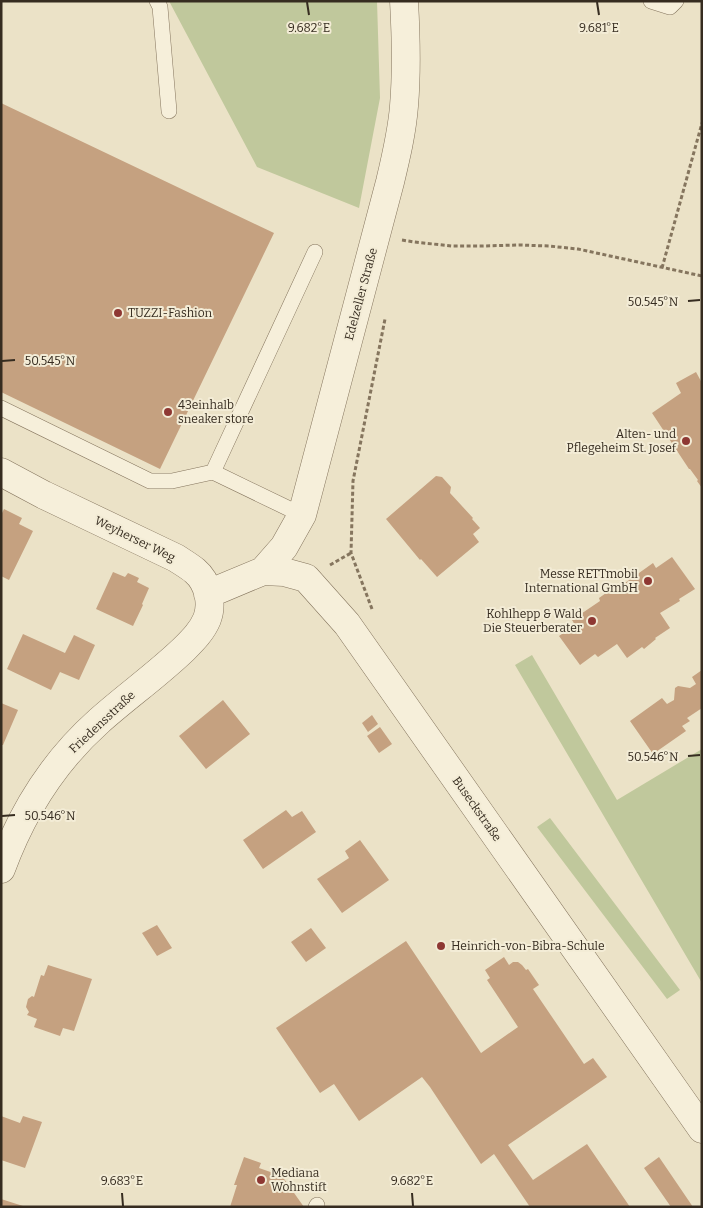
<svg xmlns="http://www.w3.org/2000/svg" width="703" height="1208" font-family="Bitter,serif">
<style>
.green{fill:#c0c89c}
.building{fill:#c5a180}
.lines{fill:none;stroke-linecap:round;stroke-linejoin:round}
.lane-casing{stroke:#85755e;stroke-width:16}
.street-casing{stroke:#85755e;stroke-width:29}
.path{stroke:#85755e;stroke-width:3;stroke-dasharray:4 2.5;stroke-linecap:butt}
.lane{stroke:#f6efda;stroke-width:15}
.street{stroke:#f6efda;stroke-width:28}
.ticks{fill:none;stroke:#362c20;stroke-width:2}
.poi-dot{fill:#8e3833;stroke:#f3ecd6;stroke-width:2}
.labels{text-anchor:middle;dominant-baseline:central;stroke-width:4;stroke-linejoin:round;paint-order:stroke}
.street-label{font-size:12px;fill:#362c20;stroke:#f3ecd6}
.poi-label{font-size:12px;fill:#362c20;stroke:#f3ecd6;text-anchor:start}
.ticks-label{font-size:12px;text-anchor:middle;fill:#362c20;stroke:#f3ecd6;stroke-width:4;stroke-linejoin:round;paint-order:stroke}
</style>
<rect width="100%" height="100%" fill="#ebe2c7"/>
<path class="green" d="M 169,1 L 377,1 L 380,98 L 359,208 L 257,167 Z
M 532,655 L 617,800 L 702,749 L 702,983 L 515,665 Z
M 550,818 L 680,990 L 667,999 L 537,827 Z"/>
<path class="building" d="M 1,103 L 274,233 L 160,469 L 1,392 Z
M 696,372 L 702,383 L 702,488 L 697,481 L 698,480 L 690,469 L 689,469 L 652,413 L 681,393 L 676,383 Z
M 436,476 L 442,477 L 451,487 L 450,493 L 473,518 L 472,519 L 480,528 L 473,534 L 479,542 L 437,577 L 421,559 L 420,560 L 386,519 Z
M 4,509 L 22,518 L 19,524 L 33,531 L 9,580 L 1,576 L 1,515 Z
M 672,557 L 695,589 L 679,599 L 680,601 L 660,613 L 670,628 L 655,638 L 656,639 L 644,649 L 642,647 L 627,658 L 617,644 L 598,657 L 595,654 L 580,665 L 559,636 L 575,625 L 572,620 L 600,601 L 599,598 L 623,581 L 625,583 L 653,563 L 656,568 Z
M 113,572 L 125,577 L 128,573 L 139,578 L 137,582 L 149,588 L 142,604 L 143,605 L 133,626 L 96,609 Z
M 23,634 L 65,653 L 74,635 L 95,645 L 79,680 L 60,672 L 51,690 L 7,669 Z
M 702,670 L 702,708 L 687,718 L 690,721 L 682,726 L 686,731 L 653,754 L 630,721 L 662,698 L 667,704 L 674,700 L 675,688 L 678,686 L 690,688 L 696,684 L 692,677 Z
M 223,700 L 250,734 L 206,769 L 179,736 Z
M 1,703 L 18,710 L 3,745 L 1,745 Z
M 372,715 L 378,724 L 368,732 L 362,723 Z
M 380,727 L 392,744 L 379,753 L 367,736 Z
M 286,810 L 292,817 L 302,811 L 316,832 L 263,869 L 243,840 Z
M 360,840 L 389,880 L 342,913 L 317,879 L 349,858 L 345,851 Z
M 157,925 L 172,948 L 157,956 L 142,933 Z
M 311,928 L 326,948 L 306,962 L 291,942 Z
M 406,941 L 481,1053 L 518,1027 L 487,980 L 490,978 L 485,970 L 504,957 L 509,965 L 513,962 L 518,962 L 522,965 L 526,970 L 528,969 L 539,985 L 533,989 L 584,1064 L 593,1058 L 607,1077 L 508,1145 L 533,1180 L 587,1144 L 630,1207 L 530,1207 L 494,1154 L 481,1164 L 430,1087 L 422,1077 L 359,1121 L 334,1084 L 320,1093 L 276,1028 Z
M 48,965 L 92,979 L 74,1031 L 63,1028 L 60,1036 L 34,1027 L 37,1019 L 27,1015 L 29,1012 L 26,1007 L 28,999 L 32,996 L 34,997 L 41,975 L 44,976 Z
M 1,1116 L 20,1123 L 23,1116 L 42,1122 L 25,1168 L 1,1160 Z
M 244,1157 L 261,1163 L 259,1168 L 282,1176 L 304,1207 L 230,1207 L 237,1185 L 234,1185 Z
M 659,1157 L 693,1207 L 671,1207 L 644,1168 Z
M 1,1199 L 23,1206 L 23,1207 L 1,1207 Z"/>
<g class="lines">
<defs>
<path id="lane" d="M 157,1 L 160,7 L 169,111
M 651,1 L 670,7 L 676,1
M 1,408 L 150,481 L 172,481 L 213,472
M 302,515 L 213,472 L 315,252
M 316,1207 L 317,1205"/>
<path id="street" d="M 1,472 L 44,495 L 176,558 C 182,562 189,566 195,571 C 208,582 213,603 207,619 C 202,631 193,640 184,649 C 157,675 127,696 99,721 C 54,761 22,812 1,869
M 263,571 L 284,547 L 302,515 L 390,182 C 396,157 402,132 404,106 C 407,71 406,36 404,1
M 208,594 L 263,571 L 284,572 L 306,578 L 347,624 L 702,1129"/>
</defs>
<use href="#lane" class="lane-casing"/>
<use href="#street" class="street-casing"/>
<path class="path" d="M 402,240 L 414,242 L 452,246 L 482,246 L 519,245 L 549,246 L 578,249 L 702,276
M 662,268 L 702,123
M 330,565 L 351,553
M 372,609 L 351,553 L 353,481 L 385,319"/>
<use href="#lane" class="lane"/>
<use href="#street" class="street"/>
</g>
<path class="ticks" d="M 307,2 L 309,15M 597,2 L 599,15M 688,301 L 700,300M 2,361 L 15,360M 688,756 L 700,755M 2,816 L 15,815M 122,1193 L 123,1206M 412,1193 L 413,1206"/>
<g class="poi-dot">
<circle cx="118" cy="313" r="5"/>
<circle cx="168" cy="412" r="5"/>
<circle cx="686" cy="441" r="5"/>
<circle cx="648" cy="581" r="5"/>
<circle cx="592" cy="621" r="5"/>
<circle cx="441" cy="946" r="5"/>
<circle cx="261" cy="1180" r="5"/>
</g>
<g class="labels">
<g class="street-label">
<text transform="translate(361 294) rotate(-75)">Edelzeller Straße</text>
<text transform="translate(135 539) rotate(26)">Weyherser Weg</text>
<text transform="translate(102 722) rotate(-43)">Friedensstraße</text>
<text transform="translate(477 809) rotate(55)">Buseckstraße</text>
</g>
<g class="poi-label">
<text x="128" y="313">TUZZI-Fashion</text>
<text x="178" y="405">43einhalb<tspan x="178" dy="14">sneaker store</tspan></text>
<text x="676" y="434" text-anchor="end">Alten- und<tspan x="676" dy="14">Pflegeheim St. Josef</tspan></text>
<text x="638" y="574" text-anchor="end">Messe RETTmobil<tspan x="638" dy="14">International GmbH</tspan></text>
<text x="582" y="614" text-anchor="end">Kohlhepp &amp; Wald<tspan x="582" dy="14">Die Steuerberater</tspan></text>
<text x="451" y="946">Heinrich-von-Bibra-Schule</text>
<text x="271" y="1173">Mediana<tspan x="271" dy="14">Wohnstift</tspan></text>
</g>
</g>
<g class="ticks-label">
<text x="309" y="32">9.682°E</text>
<text x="599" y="32">9.681°E</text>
<text x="653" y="306">50.545°N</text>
<text x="50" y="365">50.545°N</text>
<text x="653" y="761">50.546°N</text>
<text x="50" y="820">50.546°N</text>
<text x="122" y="1185">9.683°E</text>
<text x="412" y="1185">9.682°E</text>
</g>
<rect width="703" height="1208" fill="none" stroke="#362c20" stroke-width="5"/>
</svg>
